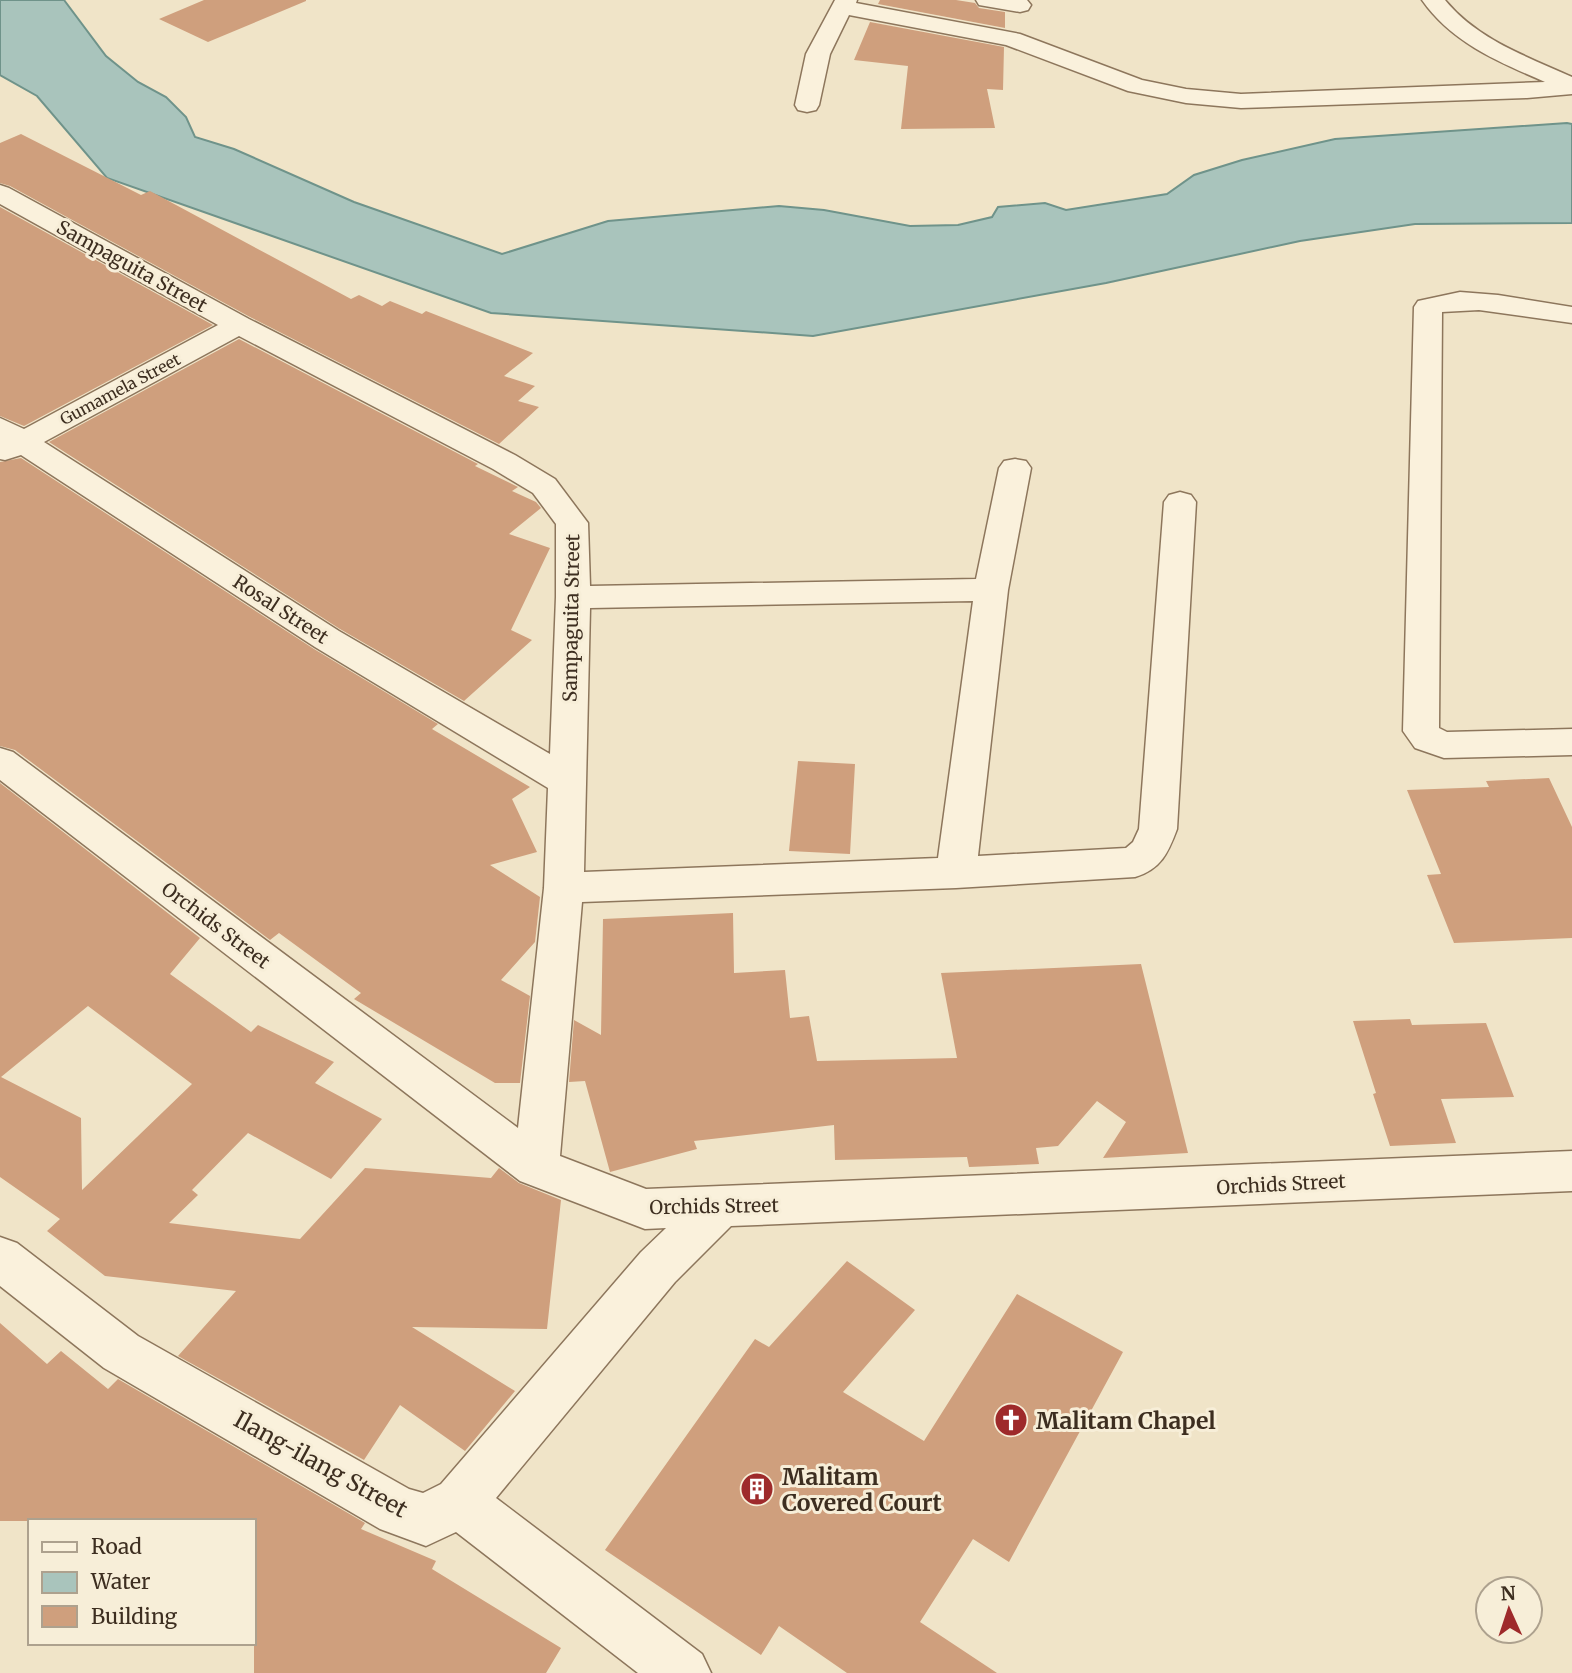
<svg xmlns="http://www.w3.org/2000/svg" width="1572" height="1673" font-family="Merriweather,serif">
<style>
.water{fill:#a9c4bc;stroke:#6f938a;stroke-width:2}
.building{fill:#cf9f7d;fill-rule:evenodd}
.lines{fill:none;stroke-linecap:round;stroke-linejoin:round}
.minor-casing{stroke:#8d765c;stroke-width:3}
.minor{fill:#faf1dc;fill-rule:evenodd}
.labels{text-anchor:middle;dominant-baseline:central;stroke-width:6;stroke-linejoin:round;paint-order:stroke}
.far-street-label{font-size:16px;fill:#3d2e20;stroke:#f7eed8}
.street-label{font-size:19px;fill:#3d2e20;stroke:#f7eed8}
.near-poi-label{font-size:23px;font-weight:bold;fill:#3d2e20;stroke:#f7eed8;text-anchor:start}
.near-street-label{font-size:23px;fill:#3d2e20;stroke:#f7eed8}
</style>
<rect width="100%" height="100%" fill="#f0e4c8"/>
<path class="water" d="M 0,0 L 64,0 L 106,56 L 138,82 L 166,97 L 186,117 L 195,137 L 234,149 L 354,202 L 502,254 L 608,221 L 779,206 L 824,210 L 910,226 L 958,225 L 992,217 L 998,207 L 1045,203 L 1066,210 L 1167,194 L 1194,175 L 1242,160 L 1335,139 L 1567,123 L 1572,124 L 1572,223 L 1415,224 L 1300,241 L 1106,283 L 813,336 L 491,313 L 107,178 L 37,96 L 0,75 Z"/>
<path class="building" d="M 204,0 L 306,0 L 306,1 L 208,42 L 159,19 Z
M 880,0 L 956,0 L 975,3 L 979,8 L 1005,12 L 1005,28 L 878,4 Z
M 870,22 L 1004,47 L 1003,90 L 987,89 L 995,128 L 901,129 L 908,66 L 854,60 Z
M 21,134 L 141,195 L 150,191 L 351,299 L 359,295 L 382,306 L 390,301 L 422,314 L 426,311 L 533,353 L 504,376 L 535,386 L 518,401 L 539,407 L 499,444 L 250,317 L 10,186 L 0,183 L 0,143 Z
M 0,207 L 213,325 L 24,426 L 0,416 Z
M 239,339 L 478,464 L 475,466 L 518,487 L 512,491 L 536,502 L 541,508 L 509,534 L 550,548 L 511,630 L 532,640 L 464,701 L 340,629 L 49,442 Z
M 21,458 L 314,649 L 438,724 L 432,729 L 530,787 L 512,799 L 537,852 L 490,865 L 540,897 L 535,942 L 501,980 L 530,996 L 520,1083 L 495,1083 L 354,999 L 361,993 L 279,933 L 270,940 L 15,750 L 0,746 L 0,462 Z
M 798,761 L 855,764 L 850,854 L 789,851 Z
M 1549,778 L 1572,827 L 1572,938 L 1454,943 L 1427,875 L 1441,874 L 1407,790 L 1489,787 L 1486,781 Z
M 0,783 L 200,938 L 170,974 L 251,1032 L 258,1025 L 334,1062 L 315,1083 L 382,1119 L 331,1179 L 248,1133 L 192,1190 L 198,1195 L 169,1223 L 300,1239 L 365,1168 L 491,1178 L 499,1168 L 519,1183 L 561,1200 L 547,1329 L 412,1327 L 515,1391 L 465,1451 L 400,1405 L 364,1460 L 178,1356 L 236,1291 L 105,1276 L 47,1231 L 60,1219 L 0,1177 ZM 88,1006 L 192,1084 L 82,1190 L 81,1118 L 1,1077 Z
M 733,913 L 734,973 L 785,970 L 790,1018 L 809,1016 L 817,1061 L 957,1058 L 941,973 L 1141,964 L 1188,1153 L 1103,1158 L 1126,1122 L 1097,1101 L 1058,1146 L 1036,1148 L 1039,1164 L 969,1167 L 967,1157 L 835,1160 L 834,1125 L 694,1141 L 697,1149 L 610,1172 L 585,1081 L 569,1082 L 574,1020 L 601,1035 L 603,919 Z
M 1410,1019 L 1412,1025 L 1486,1023 L 1514,1097 L 1441,1099 L 1456,1143 L 1390,1146 L 1373,1094 L 1376,1093 L 1353,1021 Z
M 847,1261 L 915,1310 L 843,1392 L 924,1441 L 1017,1294 L 1123,1352 L 1009,1562 L 973,1539 L 920,1622 L 997,1673 L 847,1673 L 779,1626 L 761,1655 L 605,1550 L 755,1339 L 769,1347 Z
M 0,1323 L 47,1364 L 61,1351 L 108,1389 L 118,1379 L 365,1523 L 361,1529 L 436,1561 L 432,1569 L 561,1648 L 546,1673 L 254,1673 L 254,1521 L 0,1521 Z"/>
<g class="lines">
<defs>
<path id="minor" d="M 835,0 L 857,0 L 856,3 L 1020,34 L 1142,80 L 1186,89 L 1241,94 L 1545,82 C 1499,62 1452,43 1422,0 L 1445,0 C 1478,40 1526,56 1572,77 L 1572,94 L 1527,98 L 1241,108 L 1186,103 L 1128,91 L 1006,45 L 849,15 L 830,54 L 819,105 L 816,110 L 807,112 L 798,110 L 795,105 L 806,54 Z
M 976,0 L 1027,0 L 1031,5 L 1028,10 L 1020,12 L 979,5 Z
M 0,185 L 9,188 L 249,319 L 515,455 L 555,479 L 588,523 L 590,586 L 976,579 L 999,468 L 1004,461 L 1015,459 L 1026,461 L 1031,468 L 1008,590 L 978,856 L 1126,848 L 1133,842 L 1139,829 L 1164,502 L 1169,495 L 1180,492 L 1191,495 L 1196,502 L 1177,829 C 1168,853 1161,869 1135,877 L 956,888 L 582,902 L 560,1156 L 646,1189 L 1572,1151 L 1572,1191 L 731,1226 L 675,1282 L 496,1498 L 702,1654 L 711,1673 L 638,1673 L 456,1532 L 426,1546 L 380,1529 L 104,1368 L 0,1286 L 0,1237 L 17,1243 L 138,1336 L 409,1489 L 423,1493 L 441,1484 L 641,1252 L 666,1228 L 645,1229 L 520,1181 L 0,780 L 0,748 L 13,752 L 518,1128 L 544,888 L 548,788 L 315,647 L 21,455 L 5,460 L 0,459 L 0,418 L 24,429 L 218,325 L 0,204 ZM 239,336 L 493,469 L 533,493 L 556,524 L 556,597 L 550,754 L 339,631 L 44,442 ZM 973,601 L 938,858 L 584,872 L 590,608 Z
M 1460,292 L 1498,295 L 1572,307 L 1572,323 L 1479,310 L 1442,312 L 1439,728 L 1447,732 L 1572,729 L 1572,755 L 1444,758 L 1415,748 L 1403,731 L 1414,307 L 1418,301 Z"/>
</defs>
<use href="#minor" class="minor-casing"/>
<use href="#minor" class="minor"/>
</g>
<defs>
<symbol id="church-disc" viewBox="-11 -11 22 22"><circle r="9.5" fill="#9e2a2b" stroke="#f7eed8"/><path d="M-1.2-6h2.4v3.5h3.3v2.4h-3.3V6h-2.4V-.1h-3.3v-2.4h3.3Z" fill="#fff"/></symbol>
<symbol id="building-disc" viewBox="-11 -11 22 22"><circle r="9.5" fill="#9e2a2b" stroke="#f7eed8"/><path d="M-4-6H4V6H1V3H-1V6H-4ZM-2.5-4.3h1.7v1.8h-1.7ZM.8-4.3h1.7v1.8H.8ZM-2.5-1h1.7V.8h-1.7ZM.8-1h1.7V.8H.8Z" fill="#fff"/></symbol>
</defs>
<g fill-rule="evenodd">
<use href="#church-disc" x="992" y="1401" width="38" height="38"/>
<use href="#building-disc" x="738" y="1470" width="38" height="38"/>
</g>
<g class="labels">
<g class="far-street-label">
<text transform="translate(120 389) rotate(-28)">Gumamela Street</text>
</g>
<g class="street-label">
<text transform="translate(132 266) rotate(29)">Sampaguita Street</text>
<text transform="translate(281 609) rotate(33)">Rosal Street</text>
<text transform="translate(571 618) rotate(-89)">Sampaguita Street</text>
<text transform="translate(216 925) rotate(37)">Orchids Street</text>
<text transform="translate(1281 1184) rotate(-3)">Orchids Street</text>
<text transform="translate(714 1206) rotate(-1)">Orchids Street</text>
</g>
<g class="near-poi-label">
<text x="1036" y="1420">Malitam Chapel</text>
<text x="782" y="1476">Malitam<tspan x="782" dy="26">Covered Court</tspan></text>
</g>
<g class="near-street-label">
<text transform="translate(321 1464) rotate(29)">Ilang-ilang Street</text>
</g>
</g>
<rect x="28" y="1519" width="228" height="126" fill="#f7eed8" stroke="#ada18e" stroke-width="2"/>
<rect x="42" y="1542" width="35" height="10" fill="#faf1dc" stroke="#ada18e" stroke-width="2"/>
<text x="91" y="1554" font-size="21" fill="#3d2e20">Road</text>
<rect x="42" y="1572" width="35" height="21" fill="#a9c4bc" stroke="#ada18e" stroke-width="2"/>
<text x="91" y="1589" font-size="21" fill="#3d2e20">Water</text>
<rect x="42" y="1606" width="35" height="21" fill="#cf9f7d" stroke="#ada18e" stroke-width="2"/>
<text x="91" y="1624" font-size="21" fill="#3d2e20">Building</text>
<g transform="translate(1509 1610) rotate(357)"><circle r="33" fill="#f7eed8" stroke="#ada18e" stroke-width="2"/>
<path d="M0-5L12 26L0 18L-12 26Z" fill="#9e2a2b"/>
<text y="-10" font-size="19" font-weight="bold" text-anchor="middle" fill="#3d2e20">N</text>
</g>
</svg>
